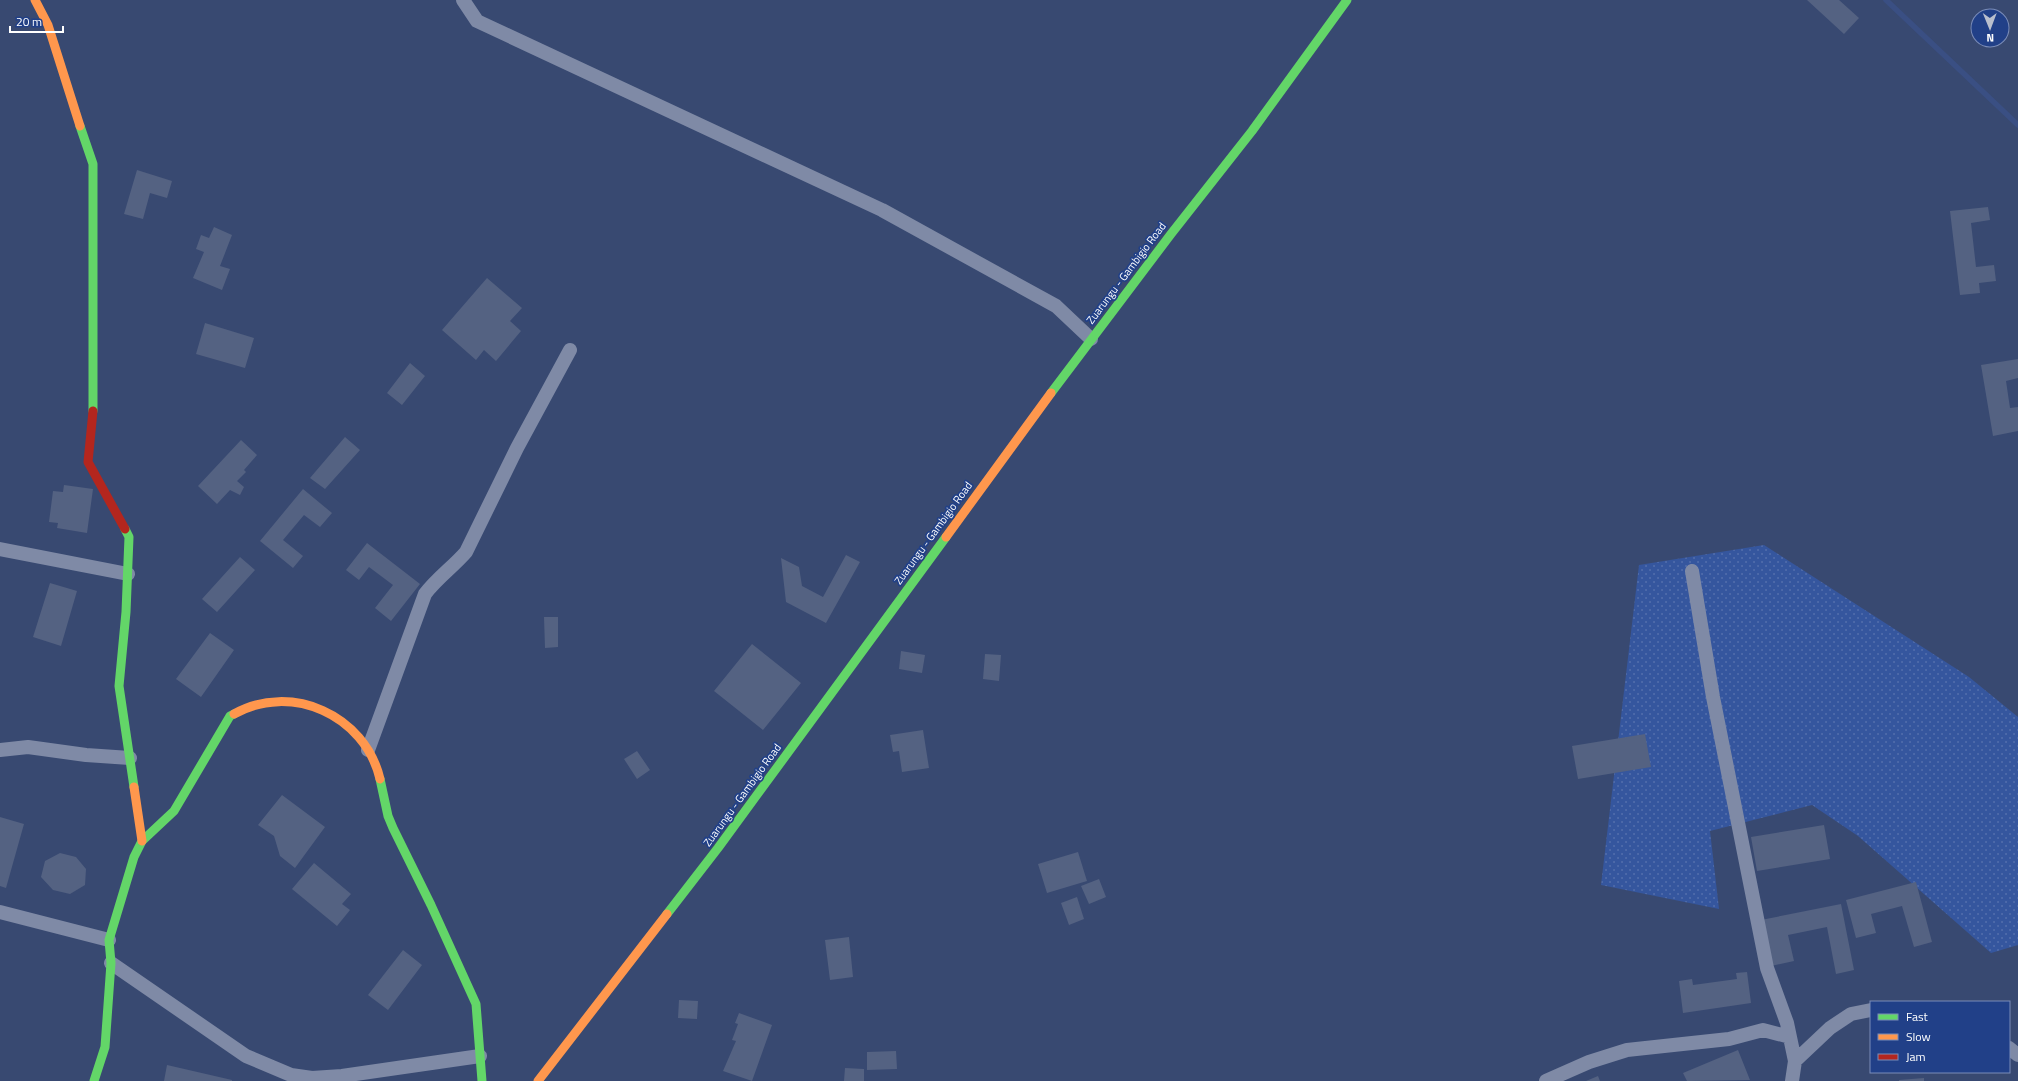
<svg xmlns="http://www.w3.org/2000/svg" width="2018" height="1081" font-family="'Titillium Web',sans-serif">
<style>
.green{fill:url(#green-dots)}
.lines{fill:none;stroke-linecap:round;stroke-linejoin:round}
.stream{stroke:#3a4f83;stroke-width:5.5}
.building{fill:#546282}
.street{stroke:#7f8aa6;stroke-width:14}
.fast{stroke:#63d668;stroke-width:9}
.slow{stroke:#ff974d;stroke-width:9}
.jam{stroke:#b3261e;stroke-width:9}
.labels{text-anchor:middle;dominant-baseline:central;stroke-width:3.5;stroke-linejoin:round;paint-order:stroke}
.street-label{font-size:11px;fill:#fff;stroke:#214088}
</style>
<defs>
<pattern id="green-dots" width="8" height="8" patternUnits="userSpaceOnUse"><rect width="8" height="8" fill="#35569e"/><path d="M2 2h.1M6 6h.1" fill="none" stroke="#536fad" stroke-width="1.8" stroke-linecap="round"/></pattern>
</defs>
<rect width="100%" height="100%" fill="#384971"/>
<path class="green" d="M 1764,545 L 1969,677 L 2018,717 L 2018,945 L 1991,953 L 1858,836 L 1812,805 L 1710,831 L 1719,909 L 1601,885 L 1639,565 Z"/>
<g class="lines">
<path class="stream" d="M 1886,0 L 2018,125"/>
</g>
<path class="building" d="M 1807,0 L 1839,0 L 1859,18 L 1844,34 Z
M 137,170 L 172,181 L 167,198 L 150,193 L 143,219 L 124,214 Z
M 1988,207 L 1990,220 L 1971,223 L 1976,267 L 1994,265 L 1996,281 L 1979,283 L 1980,293 L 1960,295 L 1950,211 Z
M 214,227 L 232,235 L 220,266 L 230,269 L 222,290 L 193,278 L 204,252 L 196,249 L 201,235 L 209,238 Z
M 487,278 L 522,308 L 510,321 L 521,331 L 496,361 L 484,350 L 476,360 L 442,330 Z
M 205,323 L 254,338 L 245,368 L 196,354 Z
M 2018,359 L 2018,378 L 2006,381 L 2010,408 L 2018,407 L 2018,431 L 1993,436 L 1981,365 Z
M 410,363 L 425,376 L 402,405 L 387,393 Z
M 345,437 L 360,450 L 325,489 L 310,478 Z
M 241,440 L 257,455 L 244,470 L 246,472 L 237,481 L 244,487 L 240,495 L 230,490 L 217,504 L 198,486 Z
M 64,485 L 93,489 L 87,533 L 57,528 L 58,523 L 49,522 L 53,491 L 63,492 Z
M 303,489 L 332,513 L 320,527 L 304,515 L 283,540 L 303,556 L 293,568 L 260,541 Z
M 367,543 L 420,584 L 391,621 L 375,608 L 393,585 L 369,567 L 359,580 L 346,570 Z
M 846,555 L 860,562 L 826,623 L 786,602 L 781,558 L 799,567 L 802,586 L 823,597 Z
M 240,557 L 255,570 L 217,612 L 202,599 Z
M 50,583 L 77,591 L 61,646 L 33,637 Z
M 544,617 L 558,617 L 558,647 L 545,648 Z
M 210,633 L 234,650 L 201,697 L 176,679 Z
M 752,644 L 801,683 L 763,730 L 714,691 Z
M 901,651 L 925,655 L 922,673 L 899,669 Z
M 985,654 L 1001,655 L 999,681 L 983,679 Z
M 923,730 L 929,768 L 902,772 L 899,751 L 893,752 L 890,735 Z
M 1645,734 L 1651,767 L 1578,779 L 1572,746 Z
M 637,751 L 650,770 L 637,779 L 624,759 Z
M 282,795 L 325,827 L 295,868 L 280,856 L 274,836 L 258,825 Z
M 0,817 L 24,824 L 6,888 L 0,886 Z
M 1824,825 L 1830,859 L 1757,871 L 1751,837 Z
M 1078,852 L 1087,881 L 1047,893 L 1038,864 Z
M 60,853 L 76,857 L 86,869 L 85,885 L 70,894 L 53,890 L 41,877 L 45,861 Z
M 314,863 L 351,894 L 342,904 L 350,910 L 337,926 L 292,889 Z
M 1099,879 L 1106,897 L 1089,904 L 1081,886 Z
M 1916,882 L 1932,942 L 1914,947 L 1902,906 L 1871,914 L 1876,933 L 1856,938 L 1846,900 Z
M 1077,897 L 1084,919 L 1069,925 L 1061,903 Z
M 1841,904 L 1854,970 L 1836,974 L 1827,927 L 1788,935 L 1794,961 L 1771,966 L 1761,920 Z
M 849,937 L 853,977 L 830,980 L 825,940 Z
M 403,950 L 422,965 L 388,1010 L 368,995 Z
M 1747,972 L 1751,1003 L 1683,1013 L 1679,981 L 1692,979 L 1693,985 L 1737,979 L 1736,973 Z
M 679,1000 L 698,1001 L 697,1019 L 678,1018 Z
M 739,1013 L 772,1025 L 752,1081 L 723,1071 L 736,1041 L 732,1040 L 738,1024 L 735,1023 Z
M 1738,1050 L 1750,1080 L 1687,1081 L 1683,1073 Z
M 896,1051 L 897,1069 L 867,1070 L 867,1052 Z
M 167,1065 L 232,1080 L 232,1081 L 164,1081 Z
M 845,1068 L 864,1069 L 864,1081 L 844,1081 Z
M 1598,1076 L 1600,1081 L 1586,1081 Z
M 1924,1078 L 1924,1081 L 1899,1081 L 1899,1080 Z"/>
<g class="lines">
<path class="street" d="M 463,0 L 477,21 L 882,210 L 1056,306 L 1091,339
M 0,549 L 128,574
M 1692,571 L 1713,697 L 1767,968 L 1787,1023 L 1795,1061 L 1792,1081
M 0,750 L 28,747 L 86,755 L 130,758
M 368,750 L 425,594 C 437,578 453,567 466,552 L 517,448 L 570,350
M 0,912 L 109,940
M 111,963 L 246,1056 L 291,1075 L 312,1078 L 342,1076 L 480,1056
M 2009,1048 L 2018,1055
M 1795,1061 L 1830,1028 L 1851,1014 L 1871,1010
M 1546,1081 L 1589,1062 L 1627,1050 L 1729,1039 L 1763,1030 L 1790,1037"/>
<path class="fast" d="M 80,126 L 93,164 L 93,411
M 1051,393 L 1171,234 L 1252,131 L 1347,0
M 125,529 L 129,537 L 126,612 L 119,686 L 134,787
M 380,779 L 388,816 L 393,828 L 431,905 L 476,1004 L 482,1081
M 667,914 L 718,848 L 946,537
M 94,1081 L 105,1047 L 111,963 L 109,940 L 134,857 L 142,841 L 174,811 L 230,716 L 234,714"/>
<path class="slow" d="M 35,0 L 48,25 L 80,126
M 946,537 L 1051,393
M 234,714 C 291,682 365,715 380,779
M 134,787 L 142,841
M 538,1081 L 667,914"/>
<path class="jam" d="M 93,411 L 88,462 L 125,529"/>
</g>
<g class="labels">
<g class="street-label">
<text transform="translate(1126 273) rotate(-53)">Zuarungu - Gambigio Road</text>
<text transform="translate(933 533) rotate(-54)">Zuarungu - Gambigio Road</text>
<text transform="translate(742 795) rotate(-54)">Zuarungu - Gambigio Road</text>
</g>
</g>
<rect x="1870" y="1001" width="140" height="72" fill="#214088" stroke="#7a8cb8"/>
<rect x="1878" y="1014" width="20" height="6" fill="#63d668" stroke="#7a8cb8"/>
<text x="1906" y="1021" font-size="12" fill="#ffffff">Fast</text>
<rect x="1878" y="1034" width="20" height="6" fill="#ff974d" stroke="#7a8cb8"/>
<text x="1906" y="1041" font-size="12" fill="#ffffff">Slow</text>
<rect x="1878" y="1054" width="20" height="6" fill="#b3261e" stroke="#7a8cb8"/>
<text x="1906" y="1061" font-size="12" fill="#ffffff">Jam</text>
<g transform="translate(1990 28) rotate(179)"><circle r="19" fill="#214088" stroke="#7a8cb8"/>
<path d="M0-3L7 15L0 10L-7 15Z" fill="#b9bfcd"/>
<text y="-6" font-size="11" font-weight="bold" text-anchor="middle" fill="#ffffff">N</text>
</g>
<path d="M10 26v6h53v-6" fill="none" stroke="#ffffff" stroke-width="2"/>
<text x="16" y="26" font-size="12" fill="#ffffff" stroke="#214088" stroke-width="3" paint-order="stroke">20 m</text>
</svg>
